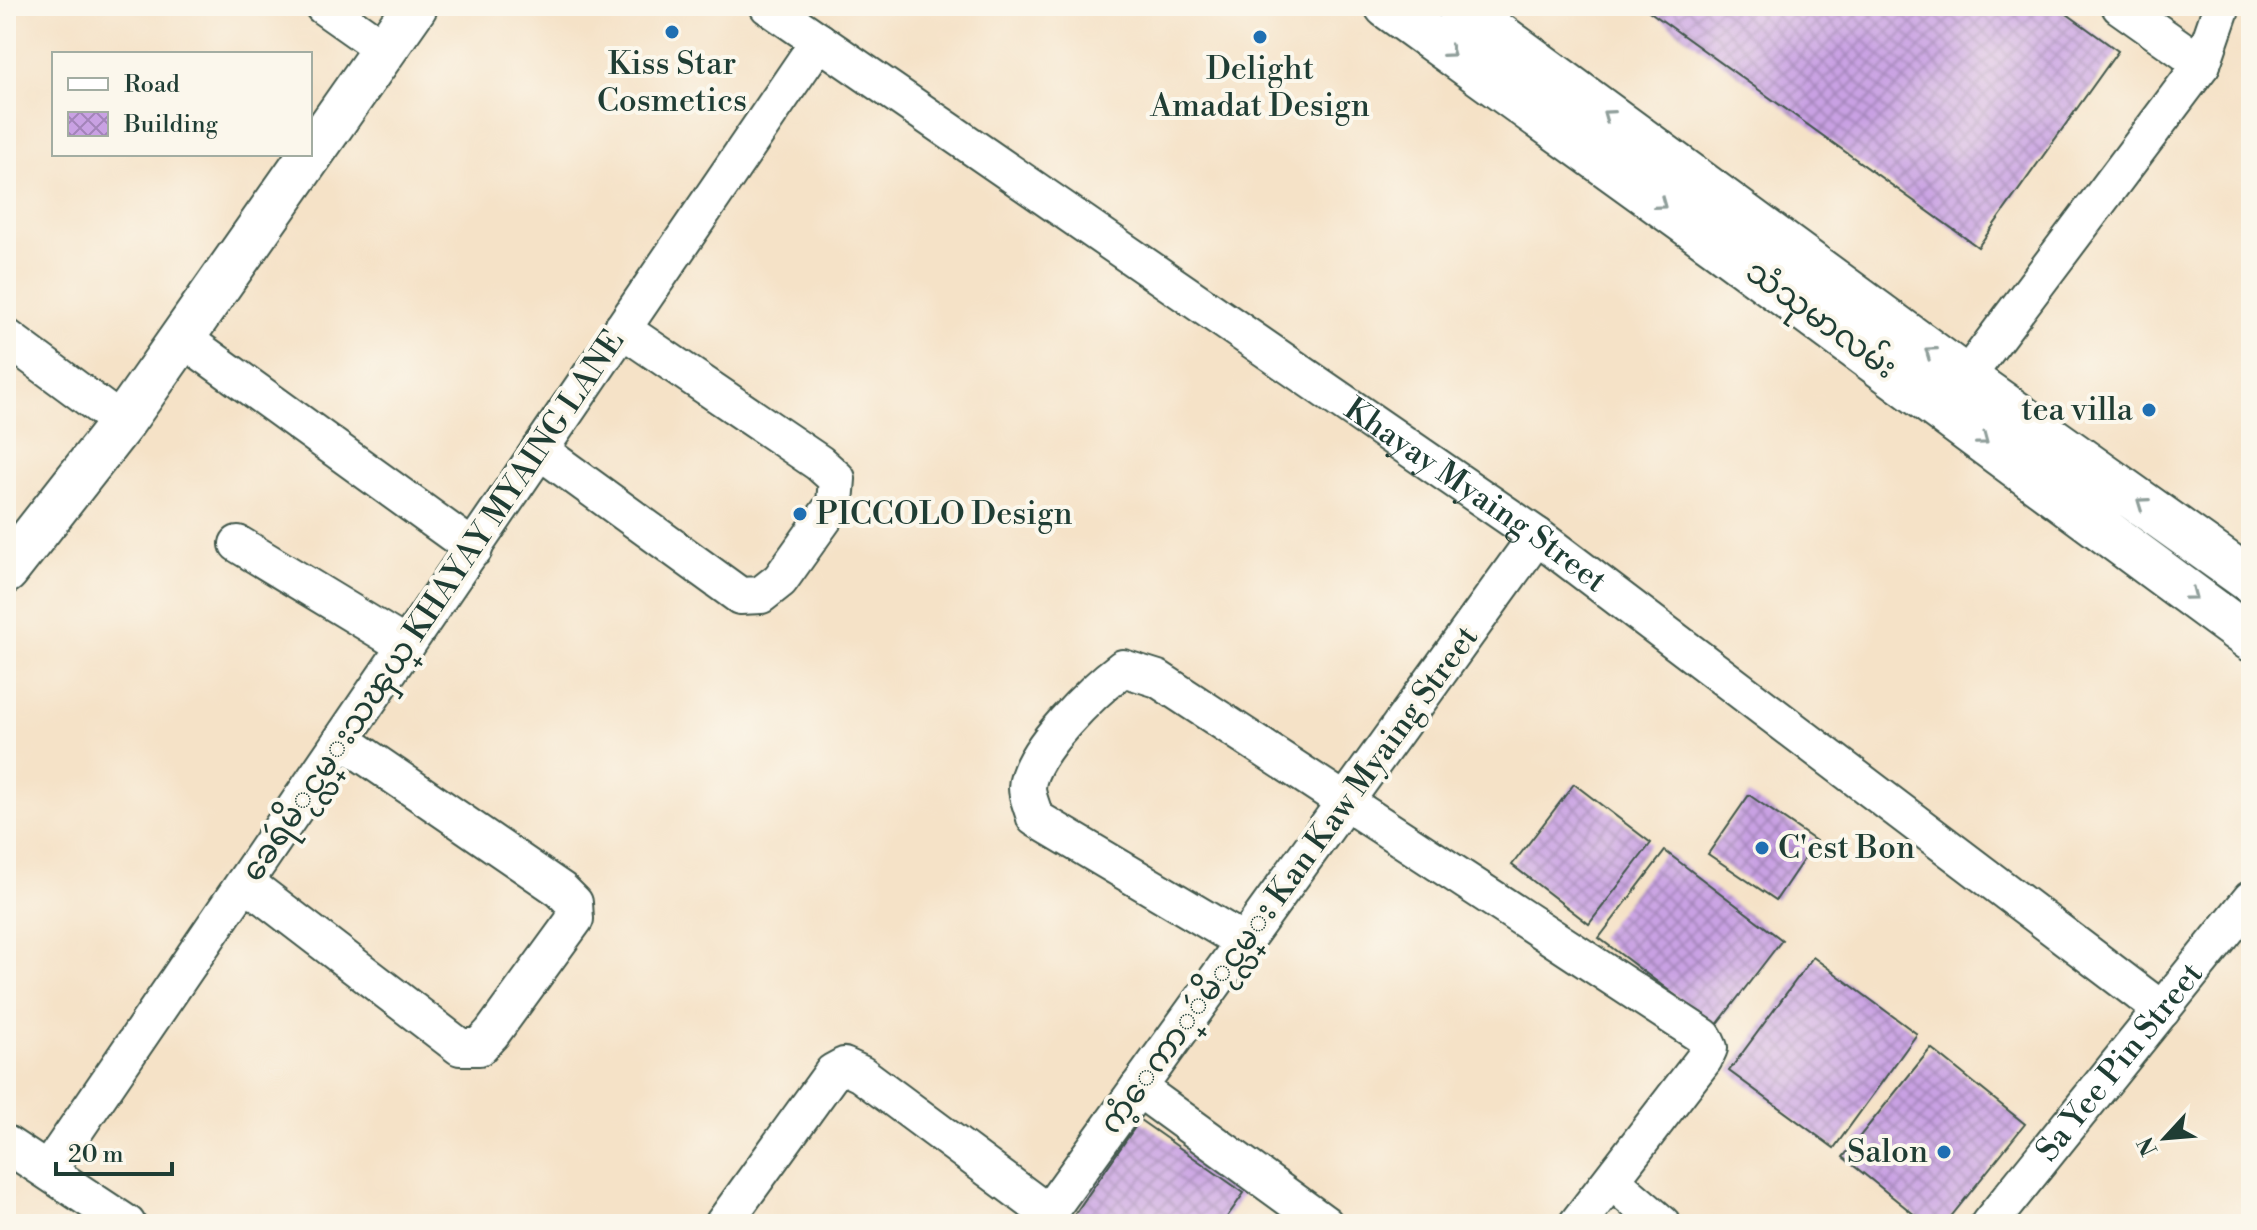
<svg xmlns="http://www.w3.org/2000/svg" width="2257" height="1230" font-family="'Libre Bodoni','Noto Sans Myanmar',serif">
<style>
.building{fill:url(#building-cross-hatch)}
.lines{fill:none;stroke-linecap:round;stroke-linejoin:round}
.minor-casing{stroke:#3f564a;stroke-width:40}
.tertiary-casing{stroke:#3f564a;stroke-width:48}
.primary-casing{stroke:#3f564a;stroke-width:48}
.minor{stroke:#fff;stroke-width:36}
.tertiary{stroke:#fff;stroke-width:44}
.primary{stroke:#fff;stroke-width:44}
.oneway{stroke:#8f9e9a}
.poi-dot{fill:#1f6fb2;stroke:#fbf7ec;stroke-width:3}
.labels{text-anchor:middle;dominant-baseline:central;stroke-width:8;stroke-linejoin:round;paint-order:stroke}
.poi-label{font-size:32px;fill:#1f3d34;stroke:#fbf7ec}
.street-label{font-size:32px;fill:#1f3d34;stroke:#fbf7ec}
</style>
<defs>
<pattern id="building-cross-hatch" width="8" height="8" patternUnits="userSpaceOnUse" patternTransform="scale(2)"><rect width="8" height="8" fill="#c9a1e3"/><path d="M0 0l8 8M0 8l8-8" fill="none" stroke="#a384b9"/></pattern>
</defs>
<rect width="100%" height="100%" fill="#fbf7ec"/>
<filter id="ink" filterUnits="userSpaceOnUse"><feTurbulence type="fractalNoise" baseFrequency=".0125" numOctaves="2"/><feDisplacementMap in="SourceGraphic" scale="16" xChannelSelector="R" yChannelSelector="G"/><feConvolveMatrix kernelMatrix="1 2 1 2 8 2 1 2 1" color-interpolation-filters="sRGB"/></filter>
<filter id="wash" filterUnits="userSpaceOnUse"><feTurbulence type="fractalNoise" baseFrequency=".006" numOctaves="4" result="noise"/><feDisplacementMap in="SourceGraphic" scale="32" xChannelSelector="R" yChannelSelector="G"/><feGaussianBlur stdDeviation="1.8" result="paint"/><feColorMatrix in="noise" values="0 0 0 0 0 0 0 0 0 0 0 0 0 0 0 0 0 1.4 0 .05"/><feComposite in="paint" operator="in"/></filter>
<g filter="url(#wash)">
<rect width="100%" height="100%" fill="#f5e2c7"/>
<g id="blocks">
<path class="building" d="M 1642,6 L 2056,6 L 2118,51 L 1978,247 Z
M 1574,784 L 1651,843 L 1589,924 L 1512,865 Z
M 1749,795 L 1816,841 L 1776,900 L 1708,854 Z
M 1665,851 L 1782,940 L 1716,1026 L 1599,938 Z
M 1813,957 L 1917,1034 L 1834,1148 L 1729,1071 Z
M 1931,1048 L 2025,1124 L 1945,1224 L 1926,1224 L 1843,1157 Z
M 1140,1120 L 1244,1193 L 1222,1224 L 1068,1224 Z"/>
</g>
</g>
<g filter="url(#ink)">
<use href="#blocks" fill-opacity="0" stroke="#3f564a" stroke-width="2"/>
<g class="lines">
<defs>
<g id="minor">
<path d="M 323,6 L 384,49"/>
<path id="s1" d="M 768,6 L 1537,536 L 2162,1010"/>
<path d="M 2120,6 L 2202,64"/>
<path d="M 6,337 L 122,423"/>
<path d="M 181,337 L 474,549"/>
<path d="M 1949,400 L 2202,64 L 2222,6"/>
<path d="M 539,450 L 740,596 L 761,595 L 780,580 L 835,503 L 837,479 L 819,463 L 622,329"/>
<path d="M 238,544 L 406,646"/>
<path d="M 245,882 L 460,1047 L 479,1047 L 492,1033 L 575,919 L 574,903 L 561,890 L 342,740"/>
<path d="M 1244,942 L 1035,818 C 1033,809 1027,797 1027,788 C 1028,752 1095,689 1123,668 L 1158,679 L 1704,1037 L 1709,1048 L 1704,1059 L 1577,1224"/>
<path d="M 1138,1088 L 1325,1224"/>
<path d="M 6,1144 L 127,1224"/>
<path d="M 48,1170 L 819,41"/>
<path d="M 1612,1181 L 1662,1224"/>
<path d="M 723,1224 L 833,1072 L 844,1066 L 861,1074 L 1048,1213"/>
<path d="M 1040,1224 L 1537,536"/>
<path id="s2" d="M 1989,1224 L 2251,899"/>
</g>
<path id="tertiary" d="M 6,571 L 122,423 L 415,6"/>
<path id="primary" d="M 1387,6 L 1719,246 L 2251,639
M 1459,6 L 1967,379 L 2251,581"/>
</defs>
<use href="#minor" class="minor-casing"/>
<use href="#tertiary" class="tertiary-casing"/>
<use href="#primary" class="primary-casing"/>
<use href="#minor" class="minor"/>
<use href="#tertiary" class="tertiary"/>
<use href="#primary" class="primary"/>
</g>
<defs><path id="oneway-chevron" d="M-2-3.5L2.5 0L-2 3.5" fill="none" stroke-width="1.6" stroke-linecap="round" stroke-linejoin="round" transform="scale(2)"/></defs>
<g class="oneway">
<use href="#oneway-chevron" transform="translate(1450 52) rotate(36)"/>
<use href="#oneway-chevron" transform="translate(1608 115) rotate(-144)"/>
<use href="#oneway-chevron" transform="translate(1661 204) rotate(36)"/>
<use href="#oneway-chevron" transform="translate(1930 352) rotate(-144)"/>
<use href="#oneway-chevron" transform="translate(1983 440) rotate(37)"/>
<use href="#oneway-chevron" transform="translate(2142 503) rotate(-145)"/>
<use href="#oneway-chevron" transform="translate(2192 595) rotate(37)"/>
</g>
</g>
<g class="poi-dot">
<circle cx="672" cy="32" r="8"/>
<circle cx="1260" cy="37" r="8"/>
<circle cx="2149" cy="410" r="8"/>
<circle cx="800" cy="514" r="8"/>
<circle cx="1762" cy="848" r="8"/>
<circle cx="1944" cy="1152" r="8"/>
</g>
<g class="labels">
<g class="poi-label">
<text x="672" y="64">Kiss Star<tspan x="672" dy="37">Cosmetics</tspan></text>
<text x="1260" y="69">Delight<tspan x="1260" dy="37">Amadat Design</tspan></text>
<text x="2133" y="410" text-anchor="end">tea villa</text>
<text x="816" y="514" text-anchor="start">PICCOLO Design</text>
<text x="1778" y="848" text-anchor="start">C'est Bon</text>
<text x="1928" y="1152" text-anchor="end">Salon</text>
</g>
<g class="street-label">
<text transform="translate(1821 320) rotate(36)">သံသုမာလမ်း</text>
<text stroke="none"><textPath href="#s1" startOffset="860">Khayay Myaing Street</textPath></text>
<text transform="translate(433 606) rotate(-56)">ခေရဴမိႂင္လမ္းသၾယ္ KHAYAY MYAING LANE</text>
<text transform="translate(1289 880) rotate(-54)">ကံ့ေကာ္ဴမိႂင္လမ္း Kan Kaw Myaing Street</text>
<text stroke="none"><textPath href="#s2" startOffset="208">Sa Yee Pin Street</textPath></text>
</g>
</g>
<rect width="2257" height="1230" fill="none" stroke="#fbf7ec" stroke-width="32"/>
<rect x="52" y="52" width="260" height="104" fill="#fbf7ec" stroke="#a3ada2" stroke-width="2"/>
<rect x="68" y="78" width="40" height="12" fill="#ffffff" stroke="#a3ada2" stroke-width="2"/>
<text x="124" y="92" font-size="24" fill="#1f3d34">Road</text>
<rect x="68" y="112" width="40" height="24" fill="url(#building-cross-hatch)" stroke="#a3ada2" stroke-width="2"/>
<text x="124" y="132" font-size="24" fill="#1f3d34">Building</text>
<g transform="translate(2165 1138) rotate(244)" stroke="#fbf7ec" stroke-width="6" paint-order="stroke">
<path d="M0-6L14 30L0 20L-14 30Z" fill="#1f3d34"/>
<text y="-12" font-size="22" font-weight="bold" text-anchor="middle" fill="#1f3d34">N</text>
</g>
<path d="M56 1162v12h116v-12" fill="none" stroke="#1f3d34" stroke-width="4"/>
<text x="68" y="1162" font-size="24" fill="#1f3d34" stroke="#fbf7ec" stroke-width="6" paint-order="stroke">20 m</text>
</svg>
